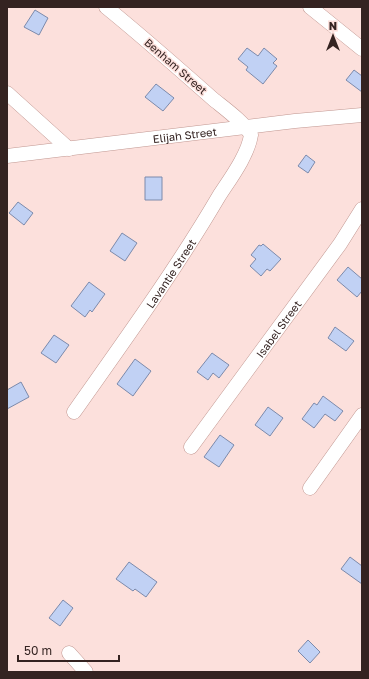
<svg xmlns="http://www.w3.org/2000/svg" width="369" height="679" font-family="'Golos Text',sans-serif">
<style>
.building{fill:#c1d1f4;stroke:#7c8aab}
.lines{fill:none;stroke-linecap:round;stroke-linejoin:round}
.minor-casing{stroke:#c19791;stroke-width:15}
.minor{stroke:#fff;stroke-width:14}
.labels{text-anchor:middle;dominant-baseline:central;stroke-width:3;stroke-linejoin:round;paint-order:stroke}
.street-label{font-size:11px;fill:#342321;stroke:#fce0dc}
</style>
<rect width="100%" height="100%" fill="#fce0dc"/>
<path class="building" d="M 35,10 L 48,18 L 39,35 L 24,27 Z
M 247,48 L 258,56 L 264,48 L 277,59 L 273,63 L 277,66 L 263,84 L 246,70 L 248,67 L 238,59 Z
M 354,70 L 362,76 L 362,92 L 346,80 Z
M 156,84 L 174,98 L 163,111 L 145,97 Z
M 306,155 L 315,162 L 308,173 L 298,166 Z
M 145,177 L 162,177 L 162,200 L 145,200 Z
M 18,202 L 33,213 L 24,225 L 9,213 Z
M 122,233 L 137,243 L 125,261 L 110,251 Z
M 263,244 L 281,259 L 270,271 L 267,269 L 261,276 L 250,266 L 256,259 L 251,255 L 259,245 L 261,246 Z
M 348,267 L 362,279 L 362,291 L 357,297 L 337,280 Z
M 89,282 L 105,294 L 92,312 L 90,310 L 85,317 L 71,306 Z
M 335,327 L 354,341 L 346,351 L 328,338 Z
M 54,335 L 69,345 L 56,363 L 41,353 Z
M 212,353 L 229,365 L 219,378 L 213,373 L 208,380 L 197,372 Z
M 135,359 L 151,371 L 133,396 L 117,384 Z
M 21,382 L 29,397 L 7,409 L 7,390 Z
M 323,396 L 343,411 L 335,421 L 325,414 L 314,428 L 302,419 L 314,403 L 317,405 Z
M 268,407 L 283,418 L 270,436 L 255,425 Z
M 220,435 L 234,445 L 219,467 L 204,457 Z
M 350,557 L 362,566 L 362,584 L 341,569 Z
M 129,562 L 157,582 L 146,597 L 135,589 L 133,591 L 116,579 Z
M 63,600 L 73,608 L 60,626 L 49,618 Z
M 308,640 L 320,652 L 310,663 L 298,651 Z"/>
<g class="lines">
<defs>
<g id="minor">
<path d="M 310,7 L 362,49"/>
<path d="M 7,93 L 69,149"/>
<path id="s1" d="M 7,156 L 295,121 L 362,115"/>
<path id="s2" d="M 74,412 C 124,341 175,271 219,196 C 230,179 248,155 251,135 C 245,123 224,108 213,99 C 178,68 143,37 106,7"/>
<path id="s3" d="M 191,447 L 340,244 L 362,209"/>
<path d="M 310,488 L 362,415"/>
<path d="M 69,653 L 86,672"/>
</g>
</defs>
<use href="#minor" class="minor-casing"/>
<use href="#minor" class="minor"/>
</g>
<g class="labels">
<g class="street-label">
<text transform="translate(176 66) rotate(41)">Benham Street</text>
<text stroke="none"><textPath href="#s1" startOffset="179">Elijah Street</textPath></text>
<text stroke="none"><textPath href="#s2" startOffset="169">Lavantie Street</textPath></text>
<text stroke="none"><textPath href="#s3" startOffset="147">Isabel Street</textPath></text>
</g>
</g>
<rect width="369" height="679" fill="none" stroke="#342321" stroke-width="16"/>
<g transform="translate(333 36)" stroke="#fce0dc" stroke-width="3" paint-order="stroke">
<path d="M0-3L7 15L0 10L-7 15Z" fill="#342321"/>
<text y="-6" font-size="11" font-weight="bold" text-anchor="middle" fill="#342321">N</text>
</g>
<path d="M18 655v6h101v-6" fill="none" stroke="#342321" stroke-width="2"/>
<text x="24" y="655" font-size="12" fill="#342321" stroke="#fce0dc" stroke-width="3" paint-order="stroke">50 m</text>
</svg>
